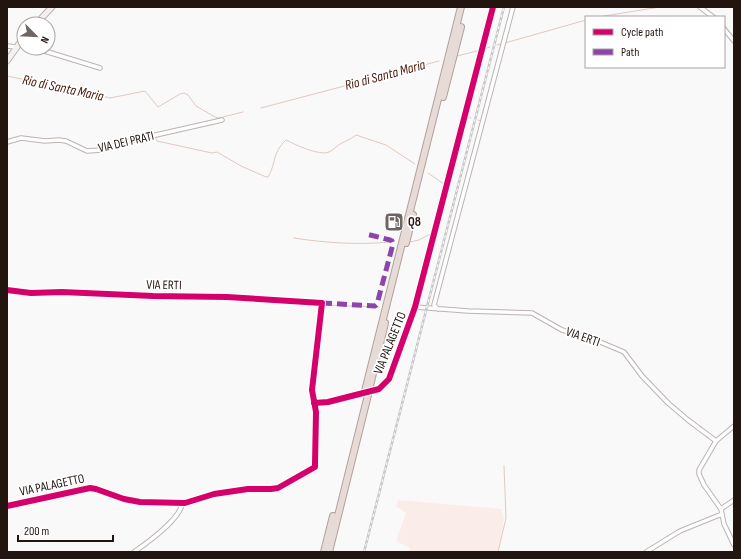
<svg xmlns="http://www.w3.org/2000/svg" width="741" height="559" font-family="'Sofia Sans Condensed',sans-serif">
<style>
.green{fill:#faede9}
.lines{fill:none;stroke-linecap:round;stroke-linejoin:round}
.stream{stroke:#e3c8bf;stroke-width:1}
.minor-casing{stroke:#bbb4b2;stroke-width:5.5}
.secondary-casing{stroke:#bbb4b2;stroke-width:7}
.trunk-casing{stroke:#b1a19c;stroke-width:8}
.minor{stroke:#fefefe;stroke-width:3.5}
.secondary{stroke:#f5f0ef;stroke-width:5}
.trunk{stroke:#e6dbd6;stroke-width:6}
.rail-casing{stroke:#c9c8c8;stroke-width:2.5}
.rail{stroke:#fff;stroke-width:1;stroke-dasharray:3;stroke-linecap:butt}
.minor-bridge-casing{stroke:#bbb4b2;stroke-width:5.5;stroke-linecap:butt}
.minor-bridge{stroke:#fefefe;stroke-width:3.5}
.quiet{stroke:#8e44ad;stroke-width:5;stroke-dasharray:10 5;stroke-linecap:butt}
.cycleway-casing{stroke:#fff;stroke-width:8}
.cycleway{stroke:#d6006c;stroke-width:6}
.labels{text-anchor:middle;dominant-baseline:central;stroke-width:3.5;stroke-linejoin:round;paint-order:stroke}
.street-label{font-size:13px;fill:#221510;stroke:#fff}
.poi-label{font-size:13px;font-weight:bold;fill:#221510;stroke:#fff;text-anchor:start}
.water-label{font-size:14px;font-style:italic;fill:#481907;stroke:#fff}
</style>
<rect width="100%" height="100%" fill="#f9f9f9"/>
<path class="green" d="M 398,500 L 501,509 L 504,519 L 498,552 L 408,552 L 410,548 L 396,541 L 406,513 L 396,506 Z"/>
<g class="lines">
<path class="stream" d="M 703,7 L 717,17
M 598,17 L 660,7
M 724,24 L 734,38
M 505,43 L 586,20
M 497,45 L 502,44
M 484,49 L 490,47
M 457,56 L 481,50
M 7,76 L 110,98 L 145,91 L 158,107 L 180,94 L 184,93 L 188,95 L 196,106 L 215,117 L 219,118 L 243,112
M 261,108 L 439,61
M 478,120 L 481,121 L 479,127 L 480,127
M 465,121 L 466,117 L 471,118
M 155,137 L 157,141 L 212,153 L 217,152 L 241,166 L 266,177 L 268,177 C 276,164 272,153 286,140 C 296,145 319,156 329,152 C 334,150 337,145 342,143 C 348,140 351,139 356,135 L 386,145 L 415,164
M 428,173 L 444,184
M 294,238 C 326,243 358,245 391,242
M 410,242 L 419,240 L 432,233 L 460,121 L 462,121
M 20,293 L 33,295 L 52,294
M 73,294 L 104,296
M 137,297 L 160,298
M 233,299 L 318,305
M 324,305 L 379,307
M 498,552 L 506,518 L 504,466"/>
<defs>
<path id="minor" d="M 700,7 L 713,17
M 724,29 L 734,41
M 18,44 L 24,45
M 7,46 L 16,47
M 35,48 L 100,68
M 7,142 L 21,138 L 45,141 L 59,140 L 66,141 L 87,151 L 102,150 L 125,142 L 222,120
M 7,290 L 31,293 L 62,292 L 153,296 L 227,297 L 322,303 L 312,390 L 316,412 L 315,464 L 315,467 L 278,488 L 271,489 L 248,489 L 214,494 L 185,503 L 140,502 L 124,499 L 96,489 L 90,488 L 7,506
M 415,307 L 468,311 L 532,313 L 562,330 L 593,339 L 624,352 L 642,376 L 668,403 L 688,420 L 716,441
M 438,309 L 434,305 L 513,7
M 379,389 L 387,382 L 391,375 L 415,307 L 493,7
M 314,403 L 328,402 L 348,398
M 734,426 L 716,441 L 699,470 L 699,474 L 704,485 L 721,509 L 724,524 L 734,545
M 721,509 L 734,500
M 134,552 C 147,543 180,519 182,504
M 646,552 L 680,531 L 722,514"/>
<path id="secondary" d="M 36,24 L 52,7
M 7,61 L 24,37"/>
<path id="trunk" d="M 443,97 L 461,27
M 406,243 L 413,215
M 369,390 L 385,323
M 365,391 L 461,7
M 324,552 L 333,516
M 329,552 L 368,395"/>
</defs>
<use href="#minor" class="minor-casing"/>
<use href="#secondary" class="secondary-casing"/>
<use href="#trunk" class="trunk-casing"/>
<use href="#minor" class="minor"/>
<use href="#secondary" class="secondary"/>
<use href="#trunk" class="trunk"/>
<defs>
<path id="rail" d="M 364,552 L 504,7"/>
</defs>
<use href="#rail" class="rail-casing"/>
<use href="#rail" class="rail"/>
<defs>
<path id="minor-bridge" d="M 348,398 L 379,389"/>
</defs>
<use href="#minor-bridge" class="minor-bridge-casing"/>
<use href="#minor-bridge" class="minor-bridge"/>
<path class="quiet" d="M 322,303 L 375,306 L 377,304 L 393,244 L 392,241 L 390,240 L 366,234"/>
<defs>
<path id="cycleway" d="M 7,290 L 31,293 L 62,292 L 153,296 L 227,297 L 322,303 L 312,390 L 316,412 L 315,464 L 315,467 L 278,488 L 271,489 L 248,489 L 214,494 L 185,503 L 140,502 L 124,499 L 96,489 L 90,488 L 7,506
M 314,403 L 328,402 L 379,389 L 389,379 L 415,307 L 493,7"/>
</defs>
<use href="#cycleway" class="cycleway-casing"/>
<use href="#cycleway" class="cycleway"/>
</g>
<defs>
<symbol id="fuel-square" viewBox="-11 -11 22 22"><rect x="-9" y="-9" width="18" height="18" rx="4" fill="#6d6562" stroke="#fff"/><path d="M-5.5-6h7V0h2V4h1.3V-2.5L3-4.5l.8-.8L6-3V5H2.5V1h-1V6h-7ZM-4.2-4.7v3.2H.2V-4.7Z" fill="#fff"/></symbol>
</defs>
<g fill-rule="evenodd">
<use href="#fuel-square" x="383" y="211" width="22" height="22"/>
</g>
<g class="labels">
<g class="street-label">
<text transform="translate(126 142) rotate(-13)">VIA DEI PRATI</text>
<text transform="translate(164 285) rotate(1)">VIA ERTI</text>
<text transform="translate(583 337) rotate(19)">VIA ERTI</text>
<text transform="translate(390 343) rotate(-68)">VIA PALAGETTO</text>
<text transform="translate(52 485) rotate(-12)">VIA PALAGETTO</text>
</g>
<g class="poi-label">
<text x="408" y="222">Q8</text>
</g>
<g class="water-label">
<text transform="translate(385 75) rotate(-15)">Rio di Santa Maria</text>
<text transform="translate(63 88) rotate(12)">Rio di Santa Maria</text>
</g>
</g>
<rect width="741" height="559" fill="none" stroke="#221510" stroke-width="16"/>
<rect x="585" y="16" width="140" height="52" fill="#ffffff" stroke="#a7a19f"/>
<rect x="593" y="29" width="20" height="6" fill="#d6006c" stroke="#a7a19f"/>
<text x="621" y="36" font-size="12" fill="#221510">Cycle path</text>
<rect x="593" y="49" width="20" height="6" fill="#8e44ad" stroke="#a7a19f"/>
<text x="621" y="56" font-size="12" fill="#221510">Path</text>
<g transform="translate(36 36) rotate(114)"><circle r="19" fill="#ffffff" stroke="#a7a19f"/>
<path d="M0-3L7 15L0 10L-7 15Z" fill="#6d6562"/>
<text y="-6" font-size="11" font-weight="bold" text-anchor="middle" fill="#221510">N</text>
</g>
<path d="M18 535v6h95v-6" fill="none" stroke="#221510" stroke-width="2"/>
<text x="24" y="535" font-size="12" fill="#221510" stroke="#ffffff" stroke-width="3" paint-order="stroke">200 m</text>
</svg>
